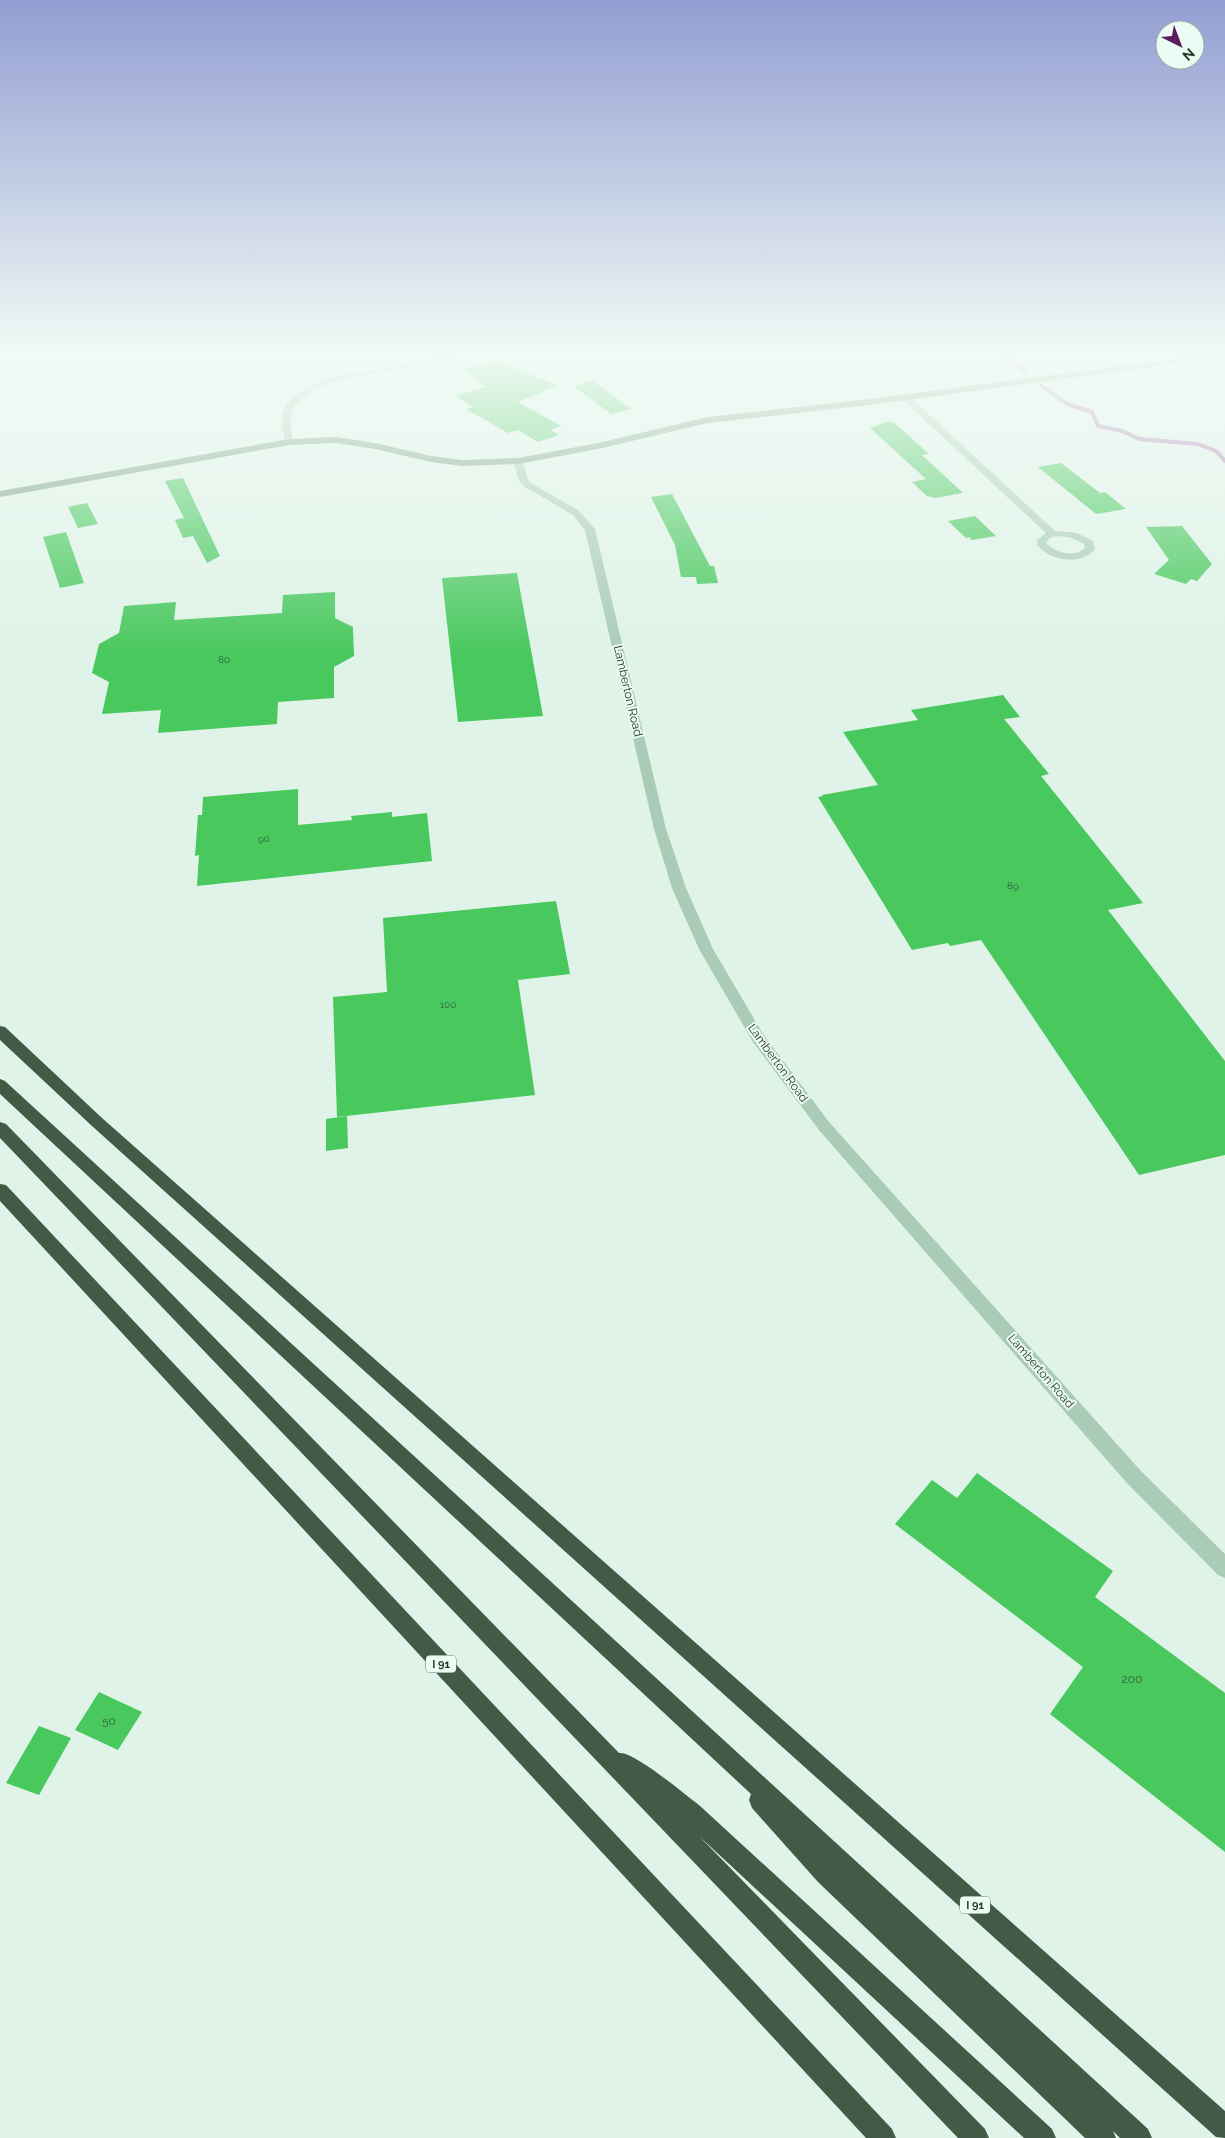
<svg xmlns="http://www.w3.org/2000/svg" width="1225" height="2138" font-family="Raleway,sans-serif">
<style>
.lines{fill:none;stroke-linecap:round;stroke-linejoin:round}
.stream{stroke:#af7db1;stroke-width:4}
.building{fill:#49c85e}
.street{fill:#aaccb7;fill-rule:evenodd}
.secondary{fill:#7ba086;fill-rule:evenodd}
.highway{fill:#415b47;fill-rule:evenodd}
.labels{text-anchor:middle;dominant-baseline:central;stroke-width:4;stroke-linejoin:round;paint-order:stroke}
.number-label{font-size:10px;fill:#325e3a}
.shield{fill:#ecfbf3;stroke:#647469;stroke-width:1}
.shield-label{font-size:11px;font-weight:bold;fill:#2a3a2e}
.street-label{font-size:12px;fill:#2a3a2e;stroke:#ecfbf3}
.near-number-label{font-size:12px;fill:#325e3a}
</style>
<rect width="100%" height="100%" fill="#dff3e8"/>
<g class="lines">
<path class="stream" d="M 1004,355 L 1026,373
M 1041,385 L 1067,404 L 1092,412 L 1098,426 L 1122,431 L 1139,439 L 1198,444 L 1216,451 L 1225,461"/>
</g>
<path class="building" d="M 496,361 L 558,385 L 518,402 L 561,426 L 550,430 L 559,435 L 538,442 L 518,430 L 508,433 L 466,409 L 473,407 L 455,396 L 486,387 L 464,369 Z
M 592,380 L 631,409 L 611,414 L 573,386 Z
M 889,421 L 896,424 L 929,454 L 922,455 L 963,493 L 935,498 L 927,496 L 912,482 L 926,479 L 870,428 Z
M 1061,463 L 1100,493 L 1105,492 L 1126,509 L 1096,514 L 1038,467 Z
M 183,478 L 220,556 L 207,563 L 193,536 L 183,538 L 175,520 L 184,518 L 165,481 Z
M 672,494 L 710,566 L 714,566 L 718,583 L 697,584 L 696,577 L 681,577 L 675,545 L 651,497 Z
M 87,503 L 98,524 L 78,528 L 68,507 Z
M 975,516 L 996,536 L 972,540 L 969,537 L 966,538 L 948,521 Z
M 1182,526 L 1212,564 L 1197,581 L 1191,579 L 1186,584 L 1154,574 L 1169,560 L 1146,527 Z
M 66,532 L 84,583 L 60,588 L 43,537 Z
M 517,573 L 543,716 L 458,722 L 442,578 Z
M 335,592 L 335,618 L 353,627 L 354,656 L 334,667 L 334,698 L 278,702 L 277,724 L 158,733 L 161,710 L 102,714 L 109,682 L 92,673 L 99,644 L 119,633 L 124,606 L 176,602 L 174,620 L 282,613 L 283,595 Z
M 1003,695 L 1020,717 L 1004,719 L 1049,774 L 1041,776 L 1143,903 L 1108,910 L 1225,1061 L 1225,1155 L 1139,1175 L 981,940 L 950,946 L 948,943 L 912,950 L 818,797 L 823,796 L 822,795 L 878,785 L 843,732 L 918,720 L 911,710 Z
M 298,789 L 298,825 L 352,820 L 351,816 L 392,812 L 392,817 L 427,813 L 432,861 L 197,886 L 199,855 L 195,856 L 198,815 L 202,815 L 203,797 Z
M 556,901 L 570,974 L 518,980 L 535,1095 L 337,1117 L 333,997 L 387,992 L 383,918 Z
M 347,1116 L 348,1148 L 326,1151 L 326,1119 Z
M 977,1473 L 1113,1571 L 1095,1597 L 1225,1693 L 1225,1852 L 1050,1714 L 1083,1667 L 895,1524 L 932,1480 L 957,1498 Z
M 99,1692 L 142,1712 L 118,1750 L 75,1730 Z
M 39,1726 L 71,1738 L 39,1795 L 6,1783 Z"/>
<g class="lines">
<path class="street" d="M 447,355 L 462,355 L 458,357 C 439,361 420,366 401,370 C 370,375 312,379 294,408 C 288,417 291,432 293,442 L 289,445 L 285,442 C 283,432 279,418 285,408 C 304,375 368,371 401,365 C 417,362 432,358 447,355 Z
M 902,395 L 908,395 L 1055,531 L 1077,533 L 1093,541 L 1095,549 C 1081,566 1050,561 1037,545 L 1037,540 L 1046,533 L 902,399 ZM 1059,536 L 1072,538 L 1084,544 L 1085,548 C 1074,558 1057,553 1047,544 L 1047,541 L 1051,537 Z
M 518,458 L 523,461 L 528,480 L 531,483 L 579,511 L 595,529 L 666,829 L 686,888 L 713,949 L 763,1034 L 829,1122 L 1140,1470 L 1225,1554 L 1225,1578 L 1218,1575 L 1126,1482 L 819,1130 L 753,1042 L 699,949 L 672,888 L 654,829 L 585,530 L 573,515 L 525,487 L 519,481 L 513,461 Z"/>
<path class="secondary" d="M 1207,355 L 1225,355 L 1225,357 L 869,405 L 708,423 L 598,449 L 518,464 L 462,466 L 431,462 L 375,449 L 336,443 L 289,445 L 0,497 L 0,491 L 289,439 L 336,437 L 375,443 L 431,456 L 462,460 L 518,458 L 598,443 L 708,417 L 869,399 Z"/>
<path class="highway" d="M 0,1026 L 5,1027 L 102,1118 L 1225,2111 L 1225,2138 L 1216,2137 L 92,1126 L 0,1040 Z
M 0,1079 L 5,1081 L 1148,2129 L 1152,2138 L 1120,2138 L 1113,2131 L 1116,2138 L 1085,2138 L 818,1882 L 752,1808 L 749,1800 L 751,1794 L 0,1094 Z
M 0,1122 L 6,1124 L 619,1753 C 634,1751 684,1794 699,1805 L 1052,2129 L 1056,2138 L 1024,2138 L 699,1836 L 985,2129 L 989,2138 L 958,2138 L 0,1138 Z
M 0,1184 L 6,1185 L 892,2129 L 896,2138 L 866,2138 L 0,1201 Z"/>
</g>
<linearGradient id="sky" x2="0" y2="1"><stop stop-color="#919ed2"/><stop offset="0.54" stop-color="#f1faf5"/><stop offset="1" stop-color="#f1faf5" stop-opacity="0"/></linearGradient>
<rect width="1225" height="654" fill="url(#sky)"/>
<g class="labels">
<g class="number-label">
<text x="224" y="659">80</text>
<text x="264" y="838">90</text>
<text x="1013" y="885">89</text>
<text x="448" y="1004">100</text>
</g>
<g class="shield">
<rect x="426" y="1655.5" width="30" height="17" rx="4"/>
<rect x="960" y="1896.5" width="30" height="17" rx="4"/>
</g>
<g class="shield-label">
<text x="441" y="1664">I 91</text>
<text x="975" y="1905">I 91</text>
</g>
<g class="street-label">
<text transform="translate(628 691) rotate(77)">Lamberton Road</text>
<text transform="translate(778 1063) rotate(54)">Lamberton Road</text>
<text transform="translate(1041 1371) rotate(49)">Lamberton Road</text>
</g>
<g class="near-number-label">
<text x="1132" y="1679">200</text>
<text x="109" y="1721">50</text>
</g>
</g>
<g transform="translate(1180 45) rotate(138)"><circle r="24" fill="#ecfbf3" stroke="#9eaea4"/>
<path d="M0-4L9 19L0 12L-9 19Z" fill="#5c1e5c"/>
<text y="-8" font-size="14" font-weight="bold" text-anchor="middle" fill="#2a3a2e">N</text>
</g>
</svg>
